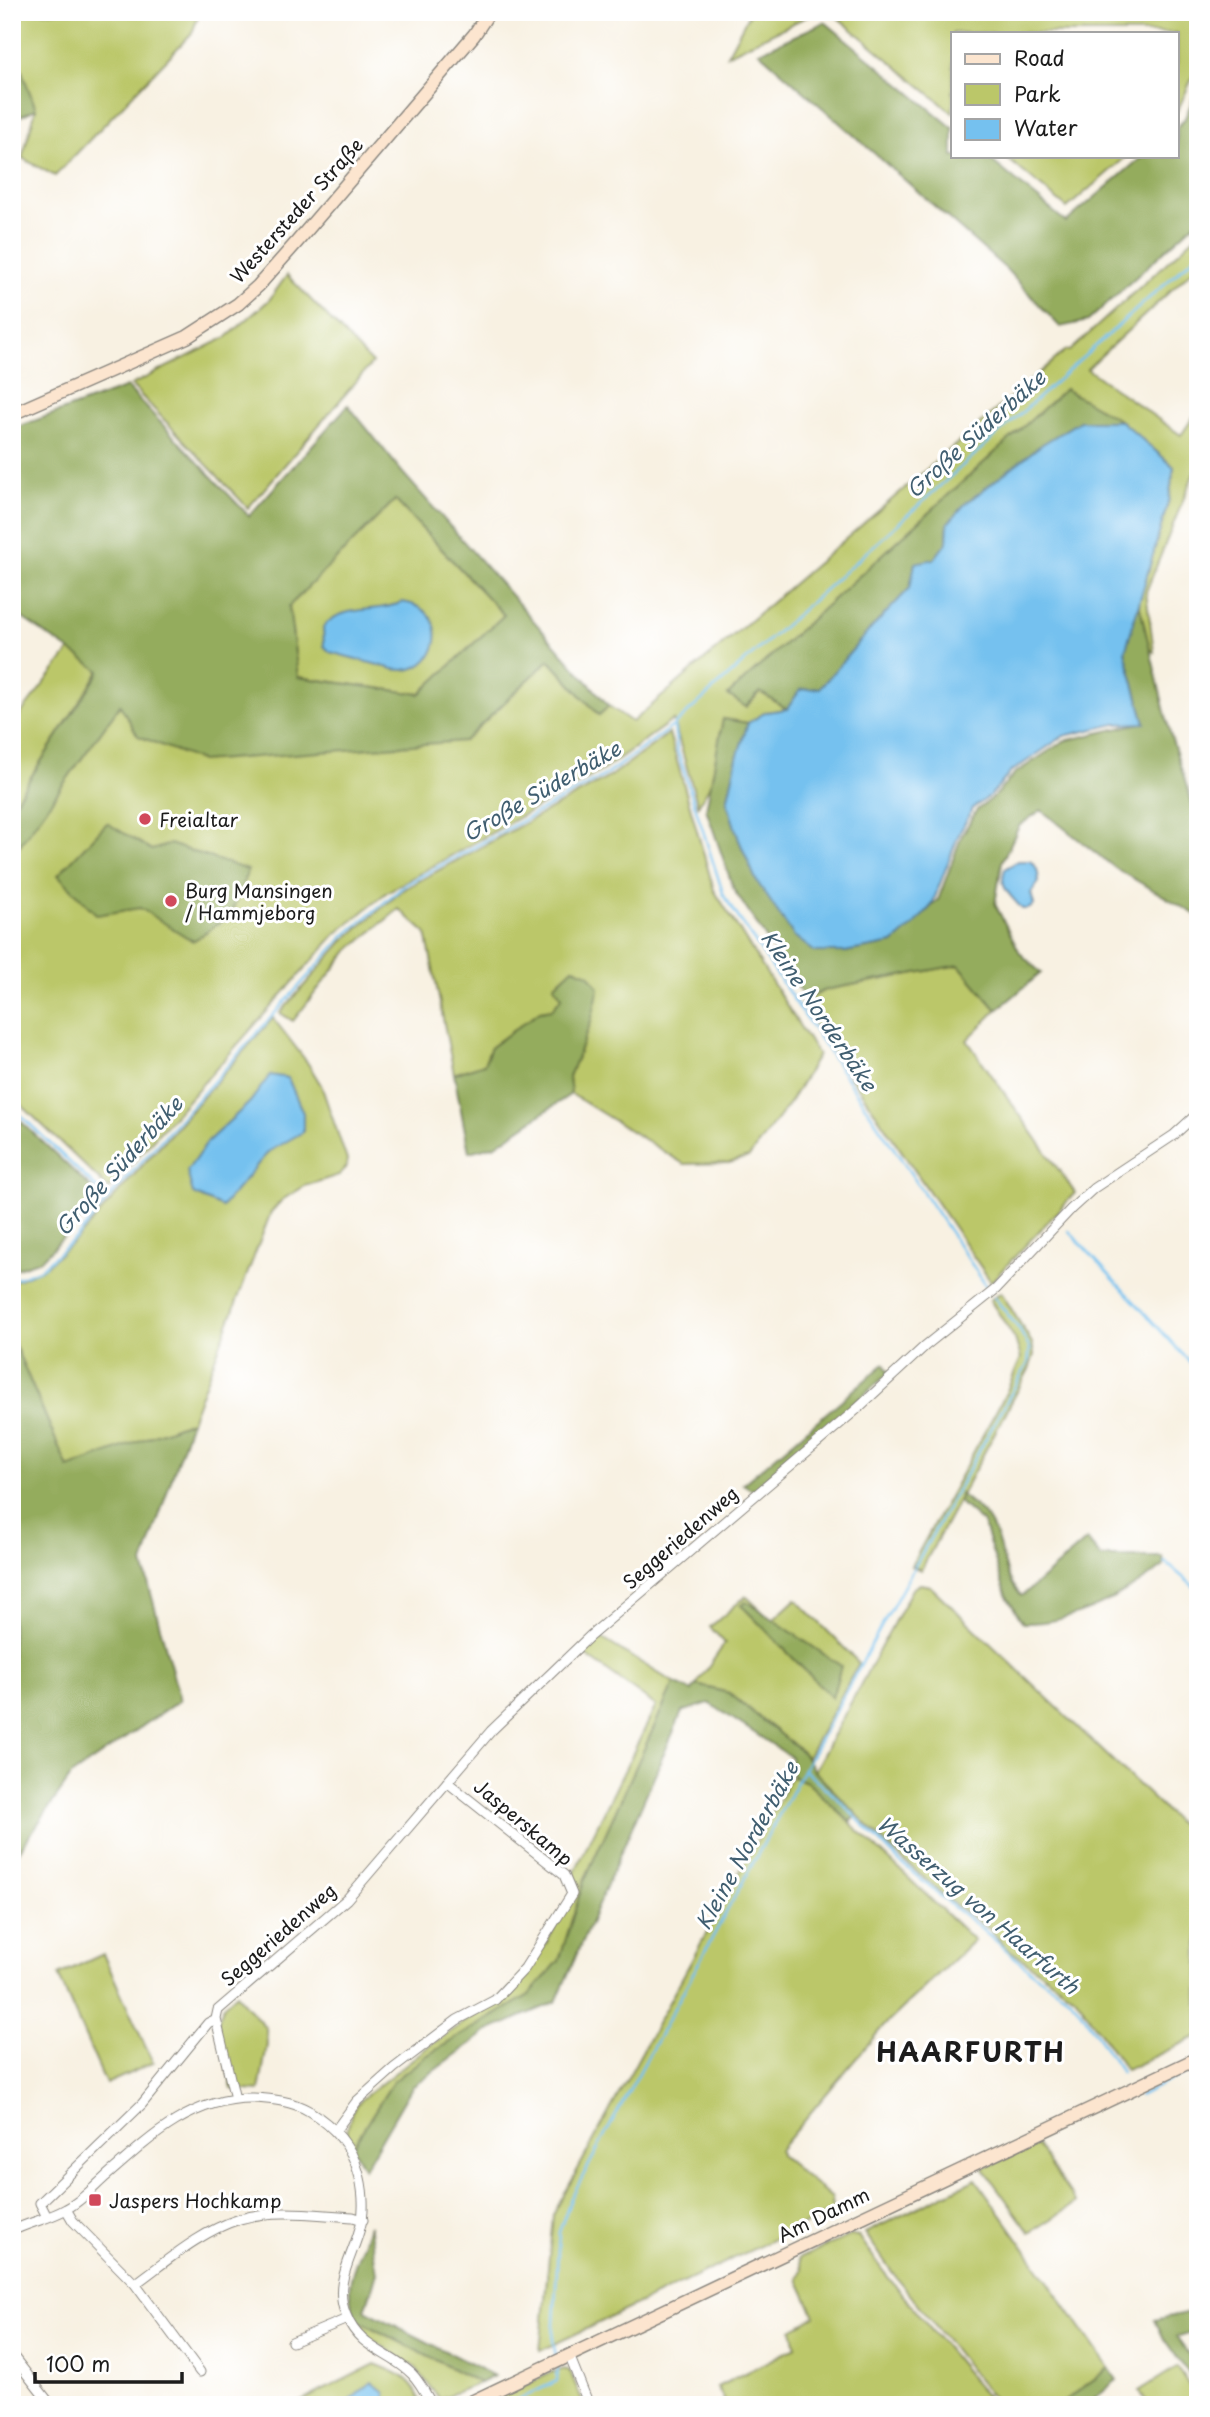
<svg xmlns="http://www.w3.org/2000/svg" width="1210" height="2417" font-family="'Playpen Sans',sans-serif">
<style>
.green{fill:#bbc769;stroke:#6c7242;stroke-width:2}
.forest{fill:#94ac5d;stroke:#58643c;stroke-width:2;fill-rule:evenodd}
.water{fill:#75c1ef;stroke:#486e86;stroke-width:2}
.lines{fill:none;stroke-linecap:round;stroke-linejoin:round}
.stream{stroke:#75c1ef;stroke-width:2.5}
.street-casing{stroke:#8a867f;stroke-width:11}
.secondary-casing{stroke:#8a867f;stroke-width:15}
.street{stroke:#fff;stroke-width:9}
.secondary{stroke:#fce5cf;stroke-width:12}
.poi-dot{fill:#d1495b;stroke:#fff;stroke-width:2.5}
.labels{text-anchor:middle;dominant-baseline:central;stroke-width:6;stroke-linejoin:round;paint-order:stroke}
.street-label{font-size:19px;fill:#1c1c1c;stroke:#fff}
.poi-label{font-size:19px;fill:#1c1c1c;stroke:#fff;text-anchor:start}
.water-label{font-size:21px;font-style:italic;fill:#405e70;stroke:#fff}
.district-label{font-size:26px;font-weight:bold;letter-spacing:2px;fill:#1c1c1c;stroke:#fff}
</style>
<rect width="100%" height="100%" fill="#fff"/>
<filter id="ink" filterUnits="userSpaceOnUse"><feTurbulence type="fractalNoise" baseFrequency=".0143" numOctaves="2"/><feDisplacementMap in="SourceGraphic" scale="14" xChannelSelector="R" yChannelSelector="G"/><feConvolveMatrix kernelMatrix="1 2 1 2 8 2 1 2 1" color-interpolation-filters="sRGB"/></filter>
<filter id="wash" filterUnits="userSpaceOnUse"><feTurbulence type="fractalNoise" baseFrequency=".00686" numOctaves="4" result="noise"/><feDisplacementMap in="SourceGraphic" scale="28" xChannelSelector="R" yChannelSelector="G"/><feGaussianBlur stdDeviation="1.57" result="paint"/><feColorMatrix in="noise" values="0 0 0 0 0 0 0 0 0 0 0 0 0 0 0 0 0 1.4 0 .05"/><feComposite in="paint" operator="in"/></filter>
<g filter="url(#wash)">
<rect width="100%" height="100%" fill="#f8f1e2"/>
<path class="green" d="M 12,12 L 200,12 L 192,33 L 55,176 L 22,158 L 36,109 L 12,45 Z
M 750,12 L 816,12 L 727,55 Z
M 831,12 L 1198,12 L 1198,65 L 1177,112 L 1177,33 L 953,33 L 953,113 Z
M 1004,156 L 1127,156 L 1067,208 Z
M 1198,234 L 1198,265 L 1087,369 L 1181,435 L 1198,410 L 1198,463 L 1146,592 L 1154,652 L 1149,650 L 1139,603 L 1169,499 L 1174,467 L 1121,421 L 1065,389 L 728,695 L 746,707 L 760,692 L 787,709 L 766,712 L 748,723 L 723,719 L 711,784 L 698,806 L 673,720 L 603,770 L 387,892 L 335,935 L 109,1189 L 12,1096 L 12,856 L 120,705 L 464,741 L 549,660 L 599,715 L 609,706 L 632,722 L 1066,350 L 1070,351 Z
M 287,275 L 372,363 L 248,508 L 131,385 L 227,337 L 269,300 Z
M 395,500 L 504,615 L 420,694 L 298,677 L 289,606 Z
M 70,650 L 100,670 L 12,806 L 12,725 Z
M 669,733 L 714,890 L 818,1055 L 792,1099 L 749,1157 L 729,1163 L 684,1164 L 571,1094 L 569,1076 L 591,1022 L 589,975 L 574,968 L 554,985 L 562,997 L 552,1009 L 540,1011 L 491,1047 L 484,1064 L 454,1074 L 426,933 L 399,909 L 348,951 L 293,1021 L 280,1013 L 344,940 L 404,889 L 611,776 Z
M 959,965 L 997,1010 L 967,1040 L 1075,1193 L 991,1282 L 801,1004 L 825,990 Z
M 273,1018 L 307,1062 L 321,1085 L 347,1160 L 346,1167 L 339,1175 L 305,1186 L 282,1200 L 271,1212 L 191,1421 L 68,1469 L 12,1339 L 12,1282 L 41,1270 L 77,1239 Z
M 1001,1292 L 1032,1343 L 1034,1355 L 1029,1369 L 921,1570 L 911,1566 L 1006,1393 L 1021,1358 L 1015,1339 L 990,1300 Z
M 920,1584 L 930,1586 L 1198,1842 L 1198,2036 L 1126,2070 L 1076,1998 L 1004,1946 L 989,1928 L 950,1901 L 893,1851 L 814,1771 L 912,1589 Z
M 746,1596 L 772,1621 L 796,1599 L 859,1663 L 807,1758 L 803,1753 L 729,1693 L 696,1685 L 725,1643 L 710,1627 Z
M 598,1636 L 674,1683 L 584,1881 L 559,1961 L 529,1995 L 426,2056 L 393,2082 L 352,2147 L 346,2136 L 349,2123 L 352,2111 L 363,2098 L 429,2046 L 501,1998 L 518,1981 L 546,1944 L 579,1883 L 572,1877 L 656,1706 L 581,1652 Z
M 792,1776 L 807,1782 L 974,1940 L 880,2030 L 779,2150 L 780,2155 L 832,2198 L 833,2211 L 540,2351 L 553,2215 Z
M 103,1954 L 153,2063 L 106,2084 L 58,1975 Z
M 236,1994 L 266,2028 L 267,2045 L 259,2091 L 232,2089 L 217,2024 L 224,2005 Z
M 1037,2145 L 1076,2203 L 1030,2233 L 983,2168 Z
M 976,2179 L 1109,2368 L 1060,2405 L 998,2405 L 892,2272 L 865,2233 Z
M 852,2235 L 859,2236 L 883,2271 L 993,2405 L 727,2405 L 717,2387 L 796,2347 L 792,2329 L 815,2316 L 798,2279 L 802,2269 L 799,2258 Z
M 357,2320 L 480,2383 L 439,2399 L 416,2368 L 370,2338 Z
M 375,2364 C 400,2374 413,2377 422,2405 L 294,2405 Z
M 1177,2367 L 1198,2399 L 1198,2405 L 1149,2405 L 1139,2391 Z
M 565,2369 L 570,2371 L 584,2405 L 484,2405 L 553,2372 Z"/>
<path class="forest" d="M 825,22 L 953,128 L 953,156 L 986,156 L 1066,222 L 1143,156 L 1177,156 L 1177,127 L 1184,120 L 1198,88 L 1198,220 L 1088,321 L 1060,327 L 1006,269 L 759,52 Z
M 12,45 L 36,109 L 12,120 Z
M 127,387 L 249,516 L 348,405 L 402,472 L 609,706 L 599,715 L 549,660 L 464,741 L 201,761 L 138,736 L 120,705 L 12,856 L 12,806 L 100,671 L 12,611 L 12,429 ZM 395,500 L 504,615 L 420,694 L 298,677 L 289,606 Z
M 1065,389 L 1121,421 L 1080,421 L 1041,445 L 965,504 L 948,523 L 947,542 L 934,559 L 915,564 L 910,588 L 866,634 L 820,688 L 800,690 L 787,709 L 760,692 L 746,707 L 728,695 Z
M 1139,603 L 1170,733 L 1198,822 L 1198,916 L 1115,868 L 1041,810 L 1019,826 L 1002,862 L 995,904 L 1020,953 L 1041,973 L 997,1010 L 959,965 L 825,990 L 806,999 L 734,890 L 706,809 L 723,719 L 748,723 L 737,758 L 727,802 L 739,840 L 756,880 L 845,952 L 893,943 L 938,900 L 962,835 L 977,810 L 995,796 L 1014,774 L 1064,741 L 1145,722 L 1125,652 Z
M 107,823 L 152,850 L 170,844 L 248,870 L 230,916 L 193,941 L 140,908 L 97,915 L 58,875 Z
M 573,968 L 589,974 L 599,988 L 591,1022 L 569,1077 L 571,1094 L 496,1145 L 469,1152 L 454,1074 L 484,1064 L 491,1047 L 540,1011 L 552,1009 L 562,997 L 554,986 Z
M 12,1113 L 102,1198 L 41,1260 L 12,1270 Z
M 12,1339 L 68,1468 L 191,1421 L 143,1564 L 180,1700 L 72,1775 L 12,1861 Z
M 884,1364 L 889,1373 L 754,1491 L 743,1484 Z
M 960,1494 C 969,1502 983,1511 989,1521 C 1004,1544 1002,1578 1022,1596 L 1087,1540 L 1101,1557 L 1163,1557 L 1164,1566 C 1123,1596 1075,1624 1023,1623 L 1006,1595 L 983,1523 L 959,1502 Z
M 746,1601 L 841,1666 L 832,1698 L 741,1605 Z
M 674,1683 L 692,1691 L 696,1685 L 729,1693 L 803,1753 L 814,1771 L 857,1814 L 850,1822 L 807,1782 L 792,1776 L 791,1757 L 709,1703 L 682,1712 L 556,2002 L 488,2031 L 412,2087 L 364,2169 L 352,2147 L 393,2082 L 426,2056 L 529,1995 L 559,1961 L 584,1881 Z
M 369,2225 L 377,2273 L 365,2310 L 494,2376 L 480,2383 L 357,2320 C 339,2281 359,2263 369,2225 Z
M 1198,2310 L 1198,2330 L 1176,2337 L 1198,2367 L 1198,2387 L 1164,2339 L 1155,2320 Z
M 1109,2368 L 1117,2380 L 1095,2397 L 1100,2405 L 1090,2405 L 1086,2399 L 1079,2405 L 1060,2405 Z"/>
<path class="water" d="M 1080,421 L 1121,421 L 1174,467 L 1169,499 L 1125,652 L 1145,723 L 1116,724 L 1064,736 L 1011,772 L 990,796 L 973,808 L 959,834 L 932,905 L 915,924 L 893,943 L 845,952 L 815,952 L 794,936 L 756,880 L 739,840 L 727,802 L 737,758 L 748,723 L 766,712 L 787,709 L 800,690 L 820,688 L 866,634 L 910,588 L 915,563 L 934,559 L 947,542 L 948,523 L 965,504 L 1041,445 Z
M 403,602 C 456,610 441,679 393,669 L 330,652 L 324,646 L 323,627 C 343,603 377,614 403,602 Z
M 1018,861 L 1031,861 C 1038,867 1038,873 1039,882 L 1031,893 L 1034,905 L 1028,909 L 1022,909 C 1011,895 998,888 1005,869 Z
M 270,1075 L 288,1078 L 303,1113 L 303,1132 L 268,1152 L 222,1207 L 193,1194 L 187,1171 L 208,1141 L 250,1102 Z
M 372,2382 L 385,2393 L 386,2405 L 344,2405 Z"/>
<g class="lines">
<path class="stream" d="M 674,727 L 677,750 L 724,896 L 989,1290
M 12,1107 L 108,1199
M 1069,1231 L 1198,1371
M 12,1280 L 39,1270 L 77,1237 L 108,1199 L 344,936 L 405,885 L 607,774 L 673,726 L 1198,254
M 1165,1562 L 1198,1590
M 805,1771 L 836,1797 L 898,1860 L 951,1905 L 980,1927 L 1033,1973 L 1068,1997 L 1081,2011 L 1122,2073
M 1139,2096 L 1198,2066
M 556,2356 L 553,2341 L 559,2232 L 571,2198 L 886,1618 L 1028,1363 L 1030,1349 L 1019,1329 L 994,1297
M 507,2405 L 557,2381 L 558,2366"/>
</g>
</g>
<g filter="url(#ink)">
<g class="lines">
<defs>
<path id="street" d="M 235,2099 L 216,2019 L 218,2010 L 347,1899 L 491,1731 L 590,1636 L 857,1409 L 925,1346 L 996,1289 L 1071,1209 L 1094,1188 L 1174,1135 L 1198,1113
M 335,2131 L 357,2101 L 394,2068 L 457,2020 L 495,2000 L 525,1968 L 572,1894 L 564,1875 L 447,1782
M 66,2209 L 73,2221 L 135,2284 L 200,2372
M 47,2217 L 40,2203 L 142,2104 L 208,2023 L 216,2019
M 12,2231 C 29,2222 49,2219 66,2209 C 80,2202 92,2189 103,2179 C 146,2141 191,2097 253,2098 C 273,2099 292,2101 309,2111 C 332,2125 351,2145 358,2171 C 363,2186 365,2209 361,2224 C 354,2256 332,2282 346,2315 C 360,2350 389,2351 412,2374 C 420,2382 426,2394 432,2405
M 135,2284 C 168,2260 201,2231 240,2219 C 276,2208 316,2215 353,2217 L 363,2220
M 292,2342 L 347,2319
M 12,2355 L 51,2405
M 569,2355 L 589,2405"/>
<path id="secondary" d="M 12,414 L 187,337 L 238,304 L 258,286 L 296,243 L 474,35 L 489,12
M 465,2405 L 1198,2058"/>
</defs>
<use href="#street" class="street-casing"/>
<use href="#secondary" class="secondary-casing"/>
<use href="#street" class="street"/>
<use href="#secondary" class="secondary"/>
</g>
</g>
<g class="poi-dot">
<circle cx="145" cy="819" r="7"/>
<circle cx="171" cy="901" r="7"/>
<rect x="88" y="2193" width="14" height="14" rx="3.5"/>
</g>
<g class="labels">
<g class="street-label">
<text transform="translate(296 210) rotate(-48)">Westersteder Straße</text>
<text transform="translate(680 1537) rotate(-41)">Seggeriedenweg</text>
<text transform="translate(524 1822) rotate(40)">Jasperskamp</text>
<text transform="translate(278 1934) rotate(-41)">Seggeriedenweg</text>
<text transform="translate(823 2214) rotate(-26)">Am Damm</text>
</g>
<g class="poi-label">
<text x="159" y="819">Freialtar</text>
<text x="185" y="890">Burg Mansingen<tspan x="185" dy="22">/ Hammjeborg</tspan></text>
<text x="109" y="2200">Jaspers Hochkamp</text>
</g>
<g class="water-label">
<text transform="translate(975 433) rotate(-42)">Große Süderbäke</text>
<text transform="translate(541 790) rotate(-30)">Große Süderbäke</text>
<text transform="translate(820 1010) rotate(56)">Kleine Norderbäke</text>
<text transform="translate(118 1165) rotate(-48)">Große Süderbäke</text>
<text transform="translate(746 1845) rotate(-61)">Kleine Norderbäke</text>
<text transform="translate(979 1904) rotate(41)">Wasserzug von Haarfurth</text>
</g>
<g class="district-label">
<text x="971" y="2051">HAARFURTH</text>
</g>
</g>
<rect width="1210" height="2417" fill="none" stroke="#fff" stroke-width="42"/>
<rect x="951" y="32" width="228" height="126" fill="#ffffff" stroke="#a4a4a4" stroke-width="2"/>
<rect x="965" y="54" width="35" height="10" fill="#fce5cf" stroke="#a4a4a4" stroke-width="2"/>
<text x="1014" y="66" font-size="21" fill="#1c1c1c">Road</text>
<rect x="965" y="84" width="35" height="21" fill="#bbc769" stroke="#a4a4a4" stroke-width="2"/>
<text x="1014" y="102" font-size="21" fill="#1c1c1c">Park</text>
<rect x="965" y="119" width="35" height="21" fill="#75c1ef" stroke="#a4a4a4" stroke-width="2"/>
<text x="1014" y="136" font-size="21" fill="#1c1c1c">Water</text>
<path d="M35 2372v10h147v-10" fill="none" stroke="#1c1c1c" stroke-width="3.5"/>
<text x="46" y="2372" font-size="21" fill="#1c1c1c" stroke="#ffffff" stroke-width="5" paint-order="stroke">100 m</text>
</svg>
